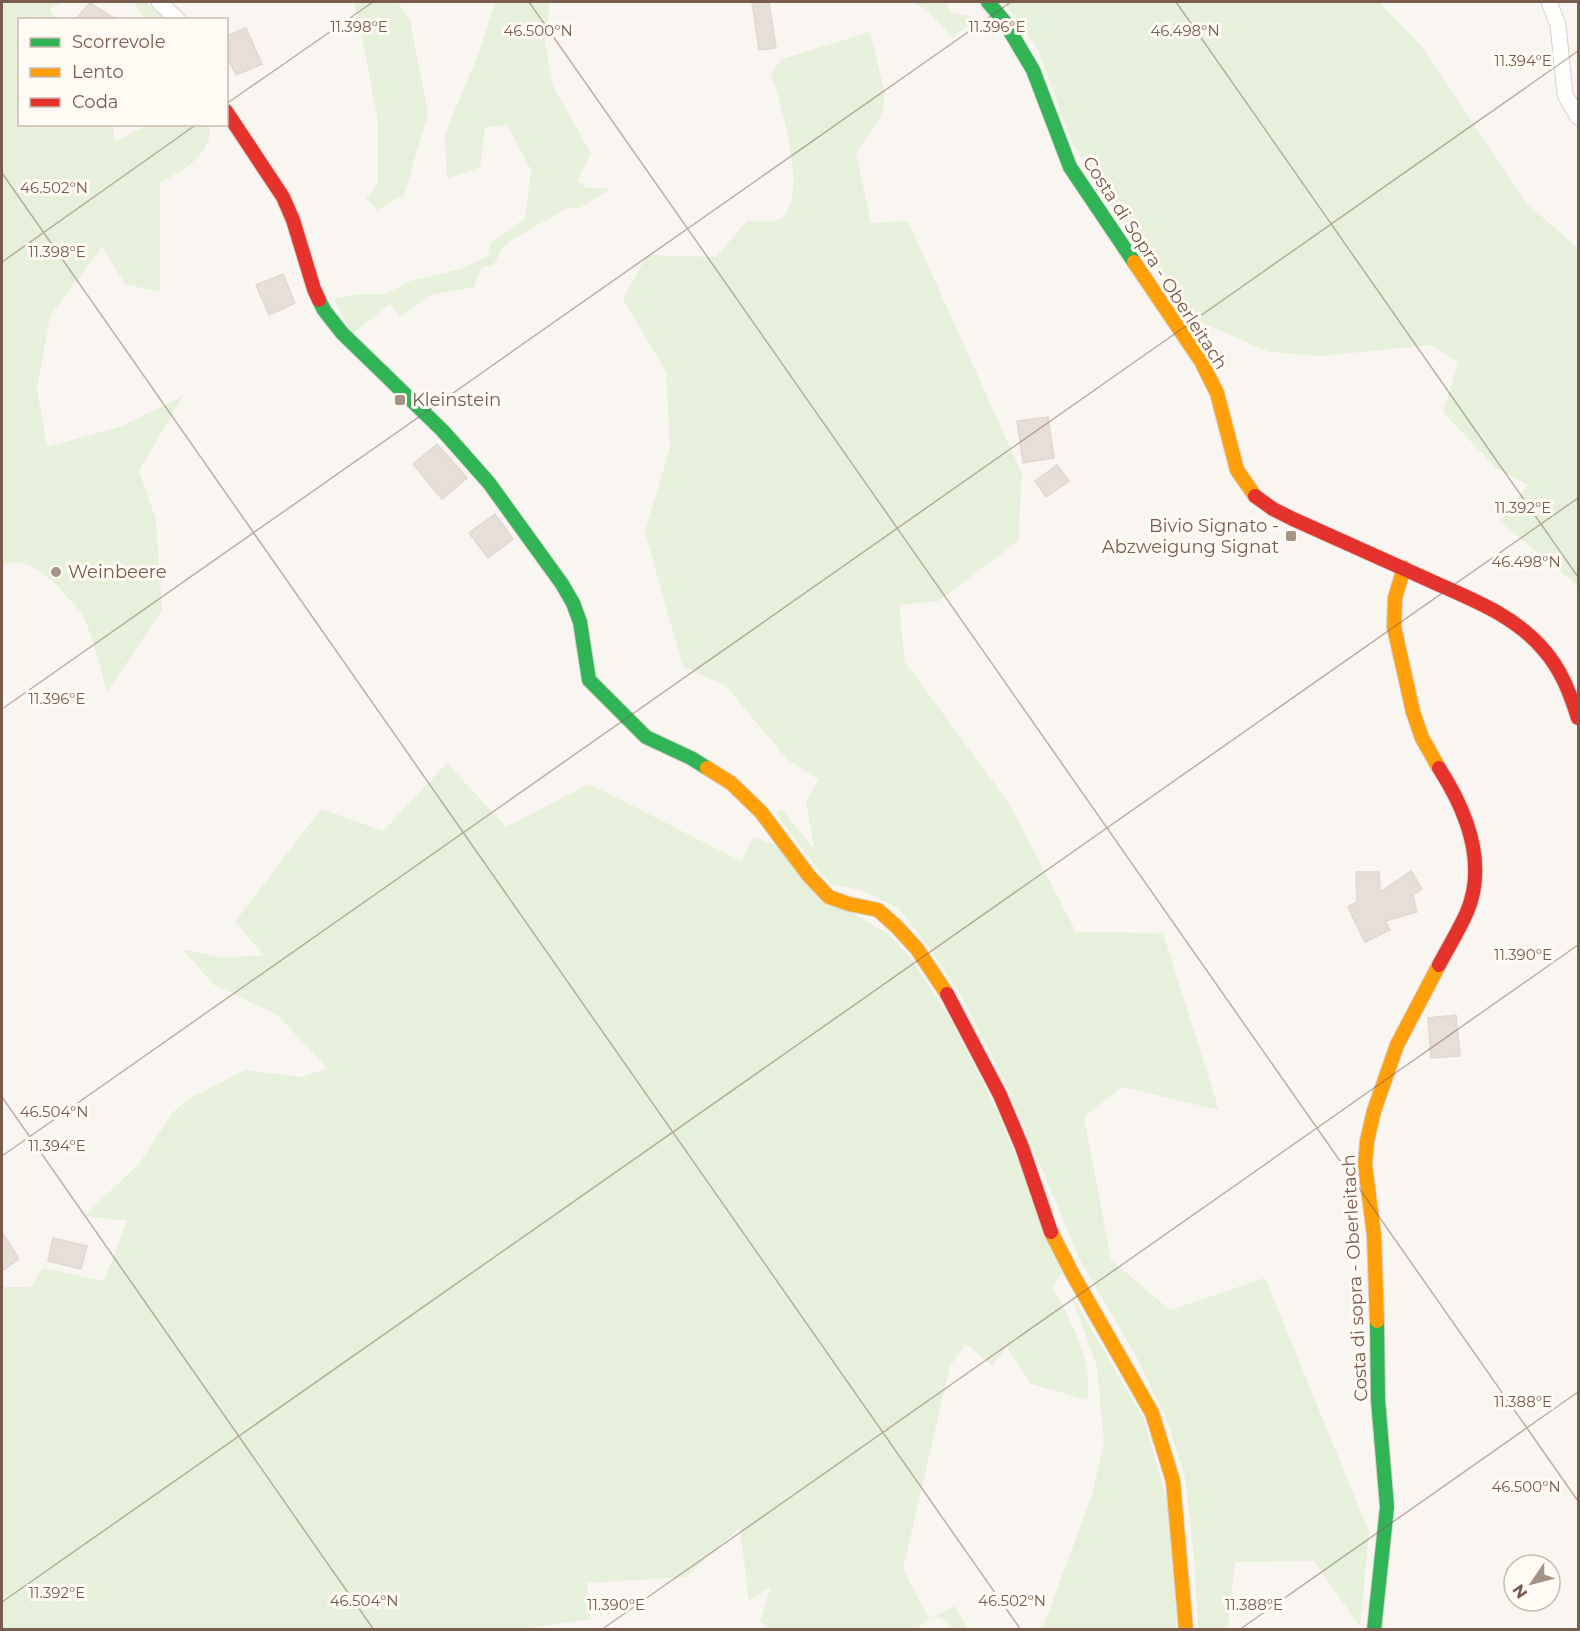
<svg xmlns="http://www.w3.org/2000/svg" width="1580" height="1631" font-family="Montserrat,sans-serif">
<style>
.green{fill:#e7f0db}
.building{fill:#e6ded7;stroke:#e2d8d2;stroke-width:1.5}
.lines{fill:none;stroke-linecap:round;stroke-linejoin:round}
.street-casing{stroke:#d7d1cb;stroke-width:17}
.fast-casing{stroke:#d9d2cb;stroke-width:16}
.slow-casing{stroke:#d9d2cb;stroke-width:16}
.jam-casing{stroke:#d9d2cb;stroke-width:16}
.street{stroke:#fefefd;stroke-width:15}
.fast{stroke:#30b455;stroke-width:14}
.slow{stroke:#ff9f0a;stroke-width:14}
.jam{stroke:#e5322d;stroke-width:14}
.ticks{fill:none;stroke:#7a5c4d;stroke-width:1.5;stroke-opacity:0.45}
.poi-dot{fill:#a69286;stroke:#fffaf3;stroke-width:2}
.labels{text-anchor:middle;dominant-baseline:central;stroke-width:6;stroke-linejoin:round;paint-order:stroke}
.street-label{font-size:18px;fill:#7a5c4d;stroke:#fffaf3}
.poi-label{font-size:18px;fill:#7a5c4d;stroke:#fffaf3;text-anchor:start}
.ticks-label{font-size:15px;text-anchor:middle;fill:#7a5c4d;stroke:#fffaf3;stroke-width:6;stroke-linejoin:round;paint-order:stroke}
</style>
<rect width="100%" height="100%" fill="#f9f5f0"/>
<path class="green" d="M 5,2 L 61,2 L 49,10 L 56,19 L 20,20 L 20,124 L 113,125 L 115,142 L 147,125 L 210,125 C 212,156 184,169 160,183 L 160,292 L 125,284 L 102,247 L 50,316 L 37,389 L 47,447 L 122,426 L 183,396 L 139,471 L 156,519 L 162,610 L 107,692 C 100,667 94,639 83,616 C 79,609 73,603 68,598 C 52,579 29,555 2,565 L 2,3 Z
M 134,2 L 146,2 L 167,19 L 145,19 Z
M 354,2 L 397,2 L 410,20 L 428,114 L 404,195 L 377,210 L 366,198 L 378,184 L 378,121 L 359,22 Z
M 495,2 L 550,2 L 545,44 L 553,86 L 591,153 L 577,181 L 587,188 L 610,189 L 578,209 L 569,207 L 513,239 L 502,248 L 494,264 L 481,268 L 474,287 L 430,295 L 400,317 L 390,304 L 352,334 L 334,299 L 358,294 L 385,294 L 410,281 L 461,269 L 488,256 L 490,244 L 525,218 L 531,170 L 507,125 L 485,127 L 480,167 L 447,179 L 445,134 L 480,50 Z
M 912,2 L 945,2 L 952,13 L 969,16 L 972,24 L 952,37 L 927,10 Z
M 1004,2 L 1379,2 L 1423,48 L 1527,204 L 1578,248 L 1578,586 L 1499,521 L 1528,485 L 1496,468 L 1443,412 L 1458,363 L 1431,345 L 1321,356 L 1269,352 L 1189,317 L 1091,178 L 1069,135 L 1038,49 Z
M 870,32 L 885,93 L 881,117 L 856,153 L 871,223 L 908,221 L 1022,474 L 1018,541 L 939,601 L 899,605 L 905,662 L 1010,805 L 1076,932 L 1163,933 L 1219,1110 L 1122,1087 L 1084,1117 L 1111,1260 L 1170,1310 L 1265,1278 L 1369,1532 L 1360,1627 L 1314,1561 L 1235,1562 L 1228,1629 L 1198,1629 L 1194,1556 L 1185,1478 L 1166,1417 L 1137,1358 L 1080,1260 L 1006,1084 L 961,995 L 931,950 L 898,908 L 861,890 L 832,884 L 818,870 L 776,813 L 781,809 L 814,848 L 806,800 L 819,780 L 788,760 L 725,685 L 683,667 L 645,532 L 670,447 L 666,372 L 623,299 L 647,255 L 716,257 L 747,221 C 755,221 767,223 775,221 C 815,208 779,101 771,73 L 782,59 Z
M 447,763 L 506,827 L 589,784 L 741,861 L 753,837 L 774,844 L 858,916 L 890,935 L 911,958 L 951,1020 L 1001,1119 L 1062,1272 L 1053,1287 C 1069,1319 1095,1363 1087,1400 L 1031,1384 L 1007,1347 L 992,1366 L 966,1344 L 950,1366 L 903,1569 L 929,1619 L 955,1606 L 968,1629 L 953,1629 C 942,1613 929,1614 918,1629 L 814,1630 L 813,1628 L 770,1629 L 760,1621 L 771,1587 L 749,1600 L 740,1528 L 685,1577 L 587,1583 L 591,1619 L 522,1629 L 2,1629 L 2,1287 L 30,1287 L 43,1268 L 104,1281 L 127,1221 L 84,1216 L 139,1164 L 173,1112 L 191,1098 L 245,1070 L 302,1077 L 328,1068 L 276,1014 L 214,985 L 182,949 L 224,958 L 264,955 L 235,922 L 321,809 L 383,831 Z
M 1072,1296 L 1144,1419 L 1167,1501 L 1177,1629 L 1042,1630 L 1092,1495 L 1104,1443 L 1097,1367 Z"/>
<path class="building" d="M 752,2 L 769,2 L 776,48 L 759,50 Z
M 90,3 L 117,20 L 75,20 Z
M 246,28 L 262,64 L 236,75 L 226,54 L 226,36 Z
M 283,274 L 295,303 L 269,315 L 256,285 Z
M 1048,417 L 1054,458 L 1023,463 L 1017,421 Z
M 437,444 L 467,478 L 442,499 L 413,464 Z
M 1057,465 L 1069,481 L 1046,497 L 1035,481 Z
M 495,514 L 513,539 L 488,558 L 469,533 Z
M 1411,871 L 1422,889 L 1413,895 L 1417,912 L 1385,921 L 1390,930 L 1365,942 L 1348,907 L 1357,902 L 1356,872 L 1379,872 L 1380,892 Z
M 1456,1015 L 1460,1056 L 1431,1058 L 1428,1018 Z
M 2,1232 L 19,1259 L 2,1271 Z
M 53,1238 L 87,1246 L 81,1269 L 48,1261 Z"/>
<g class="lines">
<defs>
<path id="street" d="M 159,2 L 178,20
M 1549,2 L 1558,25 L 1565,95 L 1578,117"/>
<path id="fast" d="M 988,2 L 1004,21 L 1033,70 L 1070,167 L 1134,262
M 319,300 L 324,310 L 342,333 L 443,431 L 489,483 L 562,584 L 573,603 L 580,622 L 589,680 L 646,737 L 691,758 L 707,768
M 1374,1630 L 1387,1507 L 1378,1400 L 1377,1321"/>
<path id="slow" d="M 1134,262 L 1201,361 L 1217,393 L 1237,470 L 1255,496
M 1404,568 L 1395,598 L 1394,627 L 1413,712 L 1422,738 L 1439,768
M 707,768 L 731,783 L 761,812 L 809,876 L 829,897 L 849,904 L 878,910 L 897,927 L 917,949 L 947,994
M 1051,1232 L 1073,1275 L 1152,1413 L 1173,1481 L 1186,1630
M 1377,1321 L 1374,1235 L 1365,1165 L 1367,1141 L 1374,1111 L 1397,1045 L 1439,965"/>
<path id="jam" d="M 226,111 L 283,197 L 293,220 L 314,289 L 319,300
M 1255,496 L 1273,509 L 1293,519 C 1339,540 1385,560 1431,581 C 1471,599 1514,615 1543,649 C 1561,669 1570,693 1578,718
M 1439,768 C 1466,810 1488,862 1467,912 C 1459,930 1448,948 1439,965
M 947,994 L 1000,1095 L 1022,1147 L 1051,1232"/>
</defs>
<use href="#street" class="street-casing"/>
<use href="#fast" class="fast-casing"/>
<use href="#slow" class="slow-casing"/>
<use href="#jam" class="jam-casing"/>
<use href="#street" class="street"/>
<use href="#fast" class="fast"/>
<use href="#slow" class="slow"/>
<use href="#jam" class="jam"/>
</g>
<path class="ticks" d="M 529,2 L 1578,1501M 1176,2 L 1578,577M 226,104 L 373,2M 2,173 L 1021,1630M 2,262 L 197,124M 2,709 L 1011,2M 2,1097 L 374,1630M 2,1156 L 1578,51M 2,1602 L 1578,498M 601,1630 L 1578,945M 1239,1630 L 1578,1392"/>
<g class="poi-dot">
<rect x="394" y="394" width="12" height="12" rx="3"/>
<rect x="1285" y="530" width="12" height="12" rx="3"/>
<circle cx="56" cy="572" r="6"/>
</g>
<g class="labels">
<g class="street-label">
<text transform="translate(1155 263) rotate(57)">Costa di Sopra - Oberleitach</text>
<text transform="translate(1355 1278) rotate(-93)">Costa di sopra - Oberleitach</text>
</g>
<g class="poi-label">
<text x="412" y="400">Kleinstein</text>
<text x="1279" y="526" text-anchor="end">Bivio Signato -<tspan x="1279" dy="21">Abzweigung Signat</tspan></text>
<text x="68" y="572">Weinbeere</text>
</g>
</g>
<g class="ticks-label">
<text x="359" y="32">11.398°E</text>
<text x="997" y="32">11.396°E</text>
<text x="538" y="36">46.500°N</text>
<text x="1185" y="36">46.498°N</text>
<text x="1523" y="66">11.394°E</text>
<text x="54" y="193">46.502°N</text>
<text x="57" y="257">11.398°E</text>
<text x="1523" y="513">11.392°E</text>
<text x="1526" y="567">46.498°N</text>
<text x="57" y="704">11.396°E</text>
<text x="1523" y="960">11.390°E</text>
<text x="54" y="1117">46.504°N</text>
<text x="57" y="1151">11.394°E</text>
<text x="1523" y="1407">11.388°E</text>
<text x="1526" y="1492">46.500°N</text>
<text x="57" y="1598">11.392°E</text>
<text x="364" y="1606">46.504°N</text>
<text x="1012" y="1606">46.502°N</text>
<text x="616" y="1610">11.390°E</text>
<text x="1254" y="1610">11.388°E</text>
</g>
<rect width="1580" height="1631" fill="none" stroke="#7a5c4d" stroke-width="6"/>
<rect x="18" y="18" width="210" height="108" fill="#fffaf3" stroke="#cabbb1" stroke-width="1.5"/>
<rect x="30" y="38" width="30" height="9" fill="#30b455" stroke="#cabbb1" stroke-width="1.5"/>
<text x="72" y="48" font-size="18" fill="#7a5c4d">Scorrevole</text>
<rect x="30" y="68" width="30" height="9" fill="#ff9f0a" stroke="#cabbb1" stroke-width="1.5"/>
<text x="72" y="78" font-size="18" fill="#7a5c4d">Lento</text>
<rect x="30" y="98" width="30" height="9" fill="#e5322d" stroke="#cabbb1" stroke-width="1.5"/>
<text x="72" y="108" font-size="18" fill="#7a5c4d">Coda</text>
<g transform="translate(1532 1583) rotate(235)"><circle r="28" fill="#fffaf3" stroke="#cabbb1" stroke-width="1.5"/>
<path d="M0-4.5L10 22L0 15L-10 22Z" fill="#a69286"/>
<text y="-9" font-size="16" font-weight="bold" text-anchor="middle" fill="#7a5c4d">N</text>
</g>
</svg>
